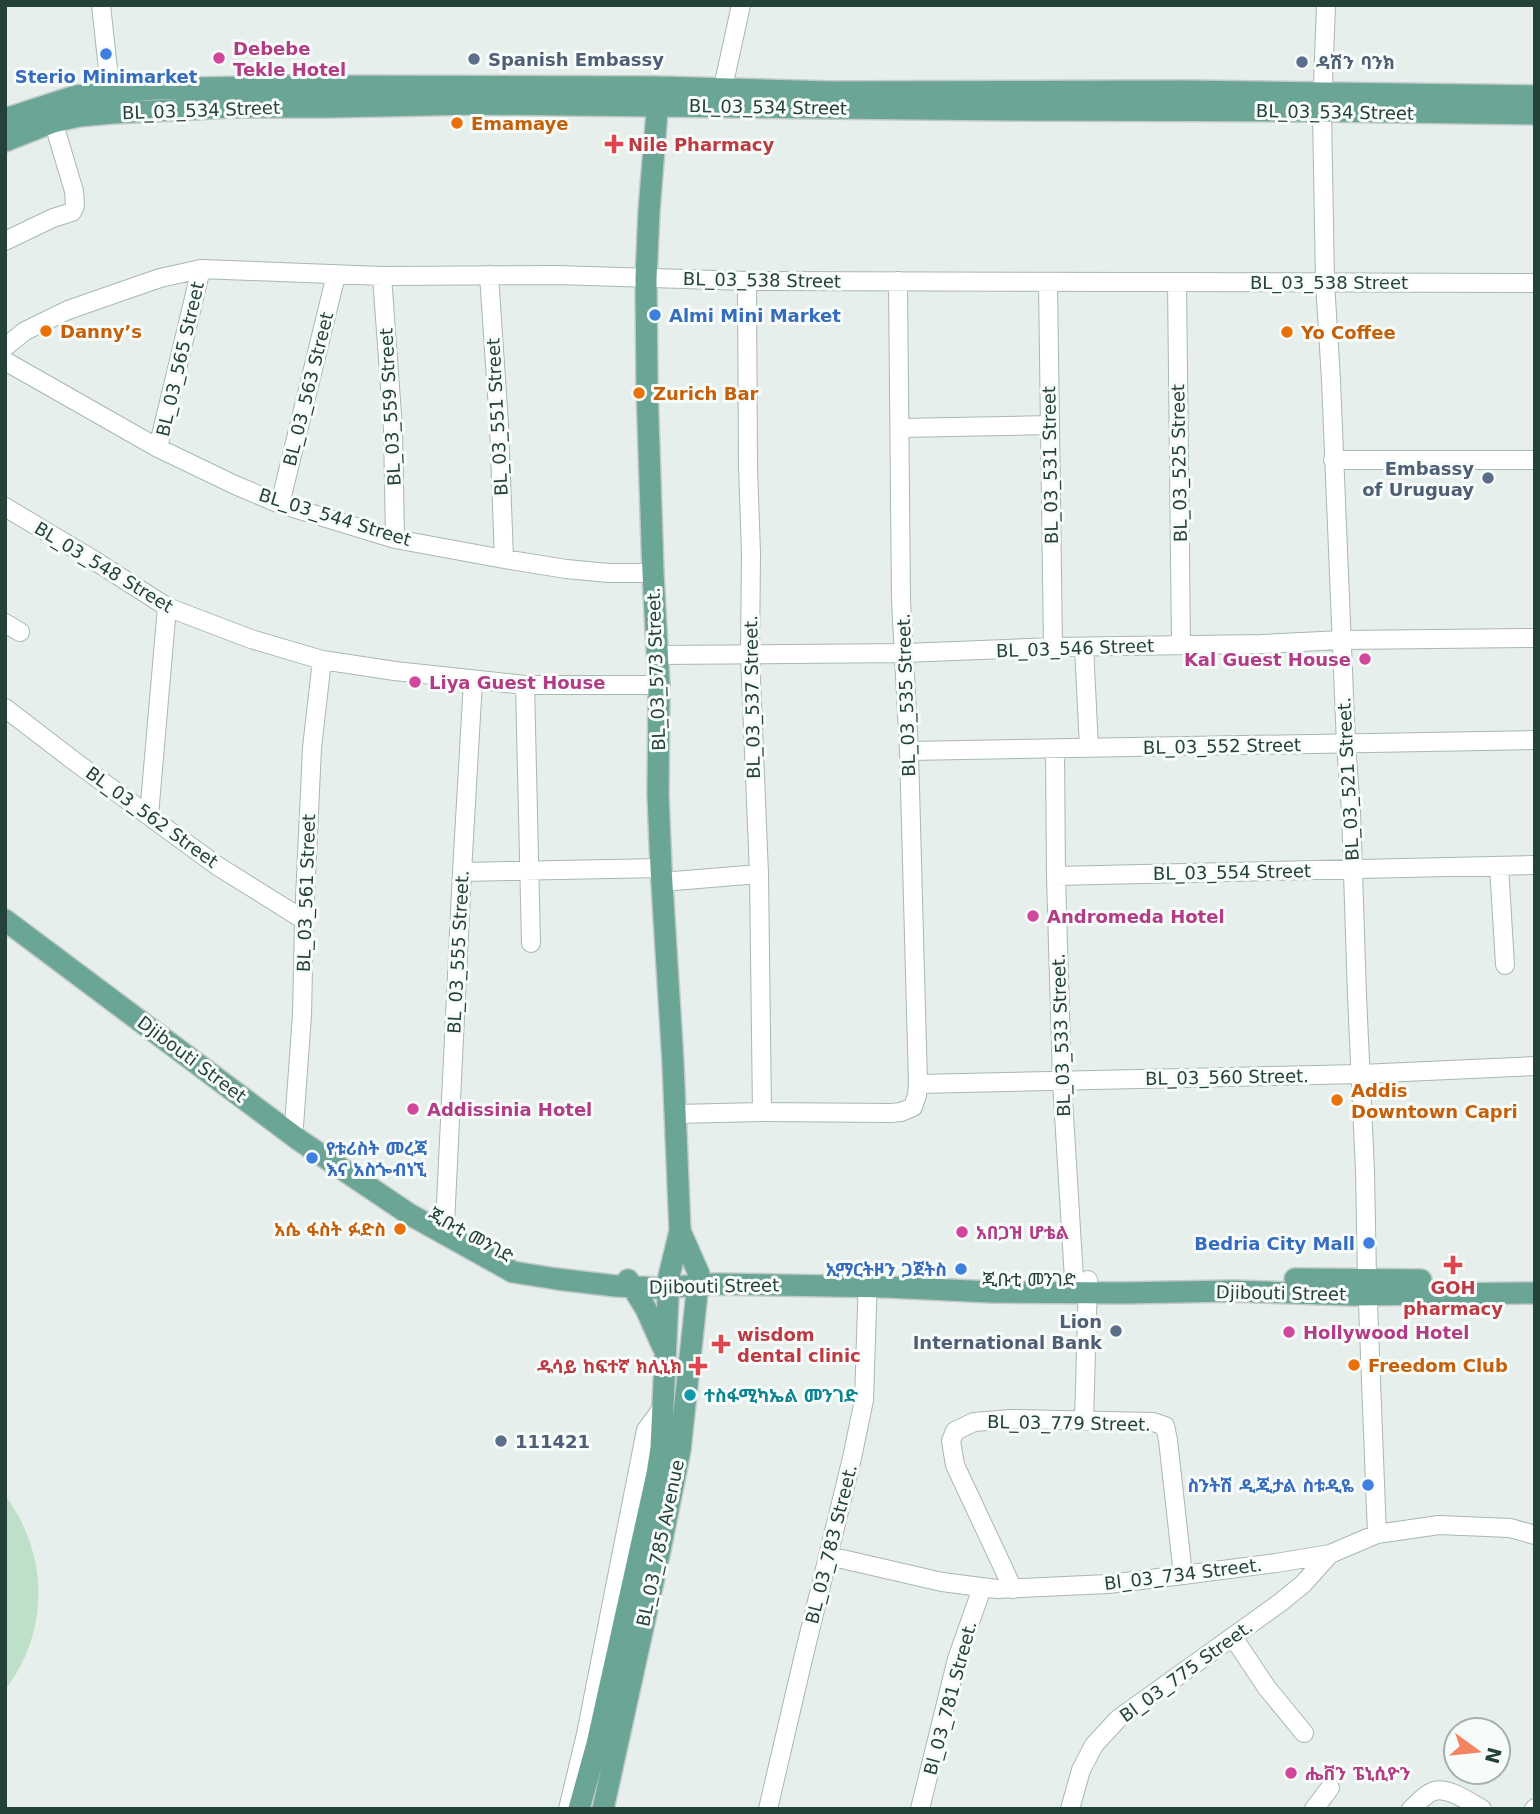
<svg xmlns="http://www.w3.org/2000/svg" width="1540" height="1814" font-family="'DejaVu Sans','Noto Sans Ethiopic',sans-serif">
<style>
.green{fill:#bfe0c8}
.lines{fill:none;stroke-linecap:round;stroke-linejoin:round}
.minor-casing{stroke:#a8b8b2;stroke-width:20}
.major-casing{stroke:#c2cac8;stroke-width:24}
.minor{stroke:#fff;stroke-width:18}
.major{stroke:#6aa596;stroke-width:21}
.shop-dot{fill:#3f7fe0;stroke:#f7fbf9;stroke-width:2.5}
.hotel-dot{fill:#d1479c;stroke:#f7fbf9;stroke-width:2.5}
.service-dot{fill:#5c6f8a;stroke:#f7fbf9;stroke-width:2.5}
.food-dot{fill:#e8710a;stroke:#f7fbf9;stroke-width:2.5}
.health-dot{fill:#e0444e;stroke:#f7fbf9;stroke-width:2.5}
.culture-dot{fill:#0f9aa8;stroke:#f7fbf9;stroke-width:2.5}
.labels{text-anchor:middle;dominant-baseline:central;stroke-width:6;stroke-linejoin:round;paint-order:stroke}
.hotel-label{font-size:18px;font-weight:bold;fill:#b23c85;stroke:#f7fbf9;text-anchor:start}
.service-label{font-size:18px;font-weight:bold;fill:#4e5e75;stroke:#f7fbf9;text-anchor:start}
.shop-label{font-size:18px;font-weight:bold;fill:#366cbe;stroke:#f7fbf9;text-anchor:end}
.street-label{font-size:18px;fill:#24423a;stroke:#f7fbf9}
.food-label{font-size:18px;font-weight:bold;fill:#c56008;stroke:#f7fbf9;text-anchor:start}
.health-label{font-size:18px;font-weight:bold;fill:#be3a42;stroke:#f7fbf9;text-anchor:start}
.culture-label{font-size:18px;font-weight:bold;fill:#0d838f;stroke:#f7fbf9;text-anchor:start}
</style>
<rect width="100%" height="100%" fill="#e6efeb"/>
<path class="green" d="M 5,1495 C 49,1555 50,1631 5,1690 Z"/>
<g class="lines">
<defs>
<path id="minor" d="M 101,5 L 112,106
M 1326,5 L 1322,111 L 1325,282 L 1331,380 L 1346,744 L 1351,811 L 1357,996 L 1365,1171 L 1367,1279 L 1377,1534
M 720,101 L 741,5
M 5,241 L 53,218 L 72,212 L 75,206 L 74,191 L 50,111
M 489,275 L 499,424 L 504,559
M 382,276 L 393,429 L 395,539
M 747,281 L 748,467 L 751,553 L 750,654 L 759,874 L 762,1112
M 1048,282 L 1053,647
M 1177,282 L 1181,645
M 5,347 L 25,331 L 68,310 L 160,278 L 201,269 L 382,276 L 557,275 L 747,281 L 1535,283
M 5,361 L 158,448 L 235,485 L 280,504 L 395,539 L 504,559 L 566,569 L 609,573 L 653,573
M 900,428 L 1050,425
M 158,448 L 201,269
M 1333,460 L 1535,460
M 280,504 L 336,275
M 5,507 L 92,559 L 167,607 L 251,639 L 322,660 L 395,671 L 525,685 L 659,685
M 5,623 L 20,632
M 1084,647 L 1089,748
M 657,655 L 905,653 L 1053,647 L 1262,644 L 1342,640 L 1535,638
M 525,685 L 531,943
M 5,708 L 74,761 L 216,865 L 304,920
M 1055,749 L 1056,876 L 1062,1082 L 1074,1279
M 909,751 L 1535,740
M 149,815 L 167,607
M 1499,866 L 1505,965
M 462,872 L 661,868
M 1056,876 L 1535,865
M 662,882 L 759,874
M 918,1084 L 1361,1074 L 1535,1066
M 675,1114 L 762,1112 L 891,1113 L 901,1112 L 913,1107 L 917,1095 L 918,1084 L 909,751 L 901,600 L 898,281
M 294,1126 L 302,1015 L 304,920 L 312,748 L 322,660
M 445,1224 L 462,872 L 473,681
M 1084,1421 L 1088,1280
M 829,1556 L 942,1582 L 997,1589 L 1108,1584 L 1183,1575 L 1276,1563 L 1330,1554 L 1377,1534 L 1439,1525 L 1510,1528 L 1535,1535
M 1013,1589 L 955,1465 L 951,1441 L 955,1431 L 974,1422 L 1011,1419 L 1153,1422 L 1165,1426 L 1168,1440 L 1183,1575
M 1233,1637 L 1267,1688 L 1304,1733
M 568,1809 L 586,1734 L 646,1430 L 663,1407
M 768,1809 L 803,1659 L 852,1458 L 864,1400 L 868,1276
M 920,1809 L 957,1659 L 982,1588
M 1070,1809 L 1081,1770 L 1094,1745 L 1118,1719 L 1281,1602 L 1303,1584 L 1330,1554
M 1314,1809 L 1330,1788
M 1411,1809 C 1418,1803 1425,1794 1434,1791 C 1449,1787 1469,1802 1482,1809
M 1534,1809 L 1535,1808"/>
<path id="major" d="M 5,119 L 76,96 L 153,89 L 285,86 L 659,87 L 831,92 L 1184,91 L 1535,96
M 5,141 L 53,122 L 79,116 L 112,113 L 232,107 L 329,107 L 475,104 L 1012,110 L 1322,111 L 1535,114
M 5,920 L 299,1140 L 409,1214 L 513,1272 L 557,1279 L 616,1286 L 657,1288 L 716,1284 L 887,1287 L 991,1292 L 1121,1293 L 1232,1291 L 1353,1295 L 1535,1293
M 1295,1279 L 1421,1280
M 628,1280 L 646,1309 L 663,1347
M 579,1809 L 597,1744 L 657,1474 L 661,1448 L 669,1276 L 680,1231 L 673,1063 L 661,868 L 658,795 L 659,685 L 653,573 L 647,387 L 646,279 L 649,211 L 659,87
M 603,1809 L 660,1550 L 680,1450 L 699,1274 L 680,1231"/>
</defs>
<use href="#minor" class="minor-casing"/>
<use href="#major" class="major-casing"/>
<use href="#minor" class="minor"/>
<use href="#major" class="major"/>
</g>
<g class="shop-dot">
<circle cx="106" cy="54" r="7"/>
<circle cx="655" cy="315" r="7"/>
<circle cx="312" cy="1158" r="7"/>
<circle cx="1369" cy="1243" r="7"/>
<circle cx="961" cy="1269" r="7"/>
<circle cx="1368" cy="1485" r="7"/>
</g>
<g class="hotel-dot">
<circle cx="219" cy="58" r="7"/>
<circle cx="1365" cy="659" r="7"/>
<circle cx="415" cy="682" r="7"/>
<circle cx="1033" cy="916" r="7"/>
<circle cx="413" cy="1109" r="7"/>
<circle cx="962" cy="1232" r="7"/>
<circle cx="1289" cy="1332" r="7"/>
<circle cx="1291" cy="1773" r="7"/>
</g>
<g class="service-dot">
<circle cx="474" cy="59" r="7"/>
<circle cx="1302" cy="62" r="7"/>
<circle cx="1488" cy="478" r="7"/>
<circle cx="1116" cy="1331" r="7"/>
<circle cx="501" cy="1441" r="7"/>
</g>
<g class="food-dot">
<circle cx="457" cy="123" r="7"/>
<circle cx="46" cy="331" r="7"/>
<circle cx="1287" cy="332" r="7"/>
<circle cx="639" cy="393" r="7"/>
<circle cx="1337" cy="1100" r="7"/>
<circle cx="400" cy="1229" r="7"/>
<circle cx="1354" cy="1365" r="7"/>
</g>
<g class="health-dot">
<path d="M610.5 133.5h7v7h7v7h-7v7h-7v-7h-7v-7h7z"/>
<path d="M1449.5 1254.5h7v7h7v7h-7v7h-7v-7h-7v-7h7z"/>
<path d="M717.5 1333.5h7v7h7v7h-7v7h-7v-7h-7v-7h7z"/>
<path d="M694.5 1355.5h7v7h7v7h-7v7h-7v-7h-7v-7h7z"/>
</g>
<circle class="culture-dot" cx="690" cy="1395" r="7"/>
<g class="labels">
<g class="hotel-label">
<text x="233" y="48">Debebe<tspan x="233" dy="21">Tekle Hotel</tspan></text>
<text x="1351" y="659" text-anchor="end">Kal Guest House</text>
<text x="429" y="682">Liya Guest House</text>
<text x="1047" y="916">Andromeda Hotel</text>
<text x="427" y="1109">Addissinia Hotel</text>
<text x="976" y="1232">አበጋዝ ሆቴል</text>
<text x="1303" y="1332">Hollywood Hotel</text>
<text x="1305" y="1773">ሔቨን ፔኒሲዮን</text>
</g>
<g class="service-label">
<text x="488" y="59">Spanish Embassy</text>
<text x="1316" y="62">ዳሽን ባንክ</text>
<text x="1474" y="468" text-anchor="end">Embassy<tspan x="1474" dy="21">of Uruguay</tspan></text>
<text x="1102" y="1321" text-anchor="end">Lion<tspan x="1102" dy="21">International Bank</tspan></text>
<text x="515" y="1441">111421</text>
</g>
<g class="shop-label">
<text x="106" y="76" text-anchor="middle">Sterio Minimarket</text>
<text x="669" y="315" text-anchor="start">Almi Mini Market</text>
<text x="326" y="1148" text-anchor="start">የቱሪስት መረጃ<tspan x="326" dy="21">እና አስጐብነኚ</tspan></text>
<text x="1355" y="1243">Bedria City Mall</text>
<text x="947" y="1269">ኢማርትዞን ጋጀትስ</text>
<text x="1354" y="1485">ስንትሽ ዲጂታል ስቱዲዬ</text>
</g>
<g class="street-label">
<text transform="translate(768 107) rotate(1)">BL_03_534 Street</text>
<text transform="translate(201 110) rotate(-2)">BL_03_534 Street</text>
<text transform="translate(1335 112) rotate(1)">BL_03_534 Street</text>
<text transform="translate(762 280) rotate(1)">BL_03_538 Street</text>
<text x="1329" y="282">BL_03_538 Street</text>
<text transform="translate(180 359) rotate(-77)">BL_03_565 Street</text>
<text transform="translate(308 389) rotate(-76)">BL_03_563 Street</text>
<text transform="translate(390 407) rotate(-93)">BL_03_559 Street</text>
<text transform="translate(497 417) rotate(-93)">BL_03_551 Street</text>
<text transform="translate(1179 463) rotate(-91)">BL_03_525 Street</text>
<text transform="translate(1050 465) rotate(-91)">BL_03_531 Street</text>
<text transform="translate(335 517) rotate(17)">BL_03_544 Street</text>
<text transform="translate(104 567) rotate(31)">BL_03_548 Street</text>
<text transform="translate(1075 648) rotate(-2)">BL_03_546 Street</text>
<text transform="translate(656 669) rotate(-92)">BL_03_573 Street.</text>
<text transform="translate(906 695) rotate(-92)">BL_03_535 Street.</text>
<text transform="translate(752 697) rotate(-91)">BL_03_537 Street.</text>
<text transform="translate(1222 746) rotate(-1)">BL_03_552 Street</text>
<text transform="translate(1348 779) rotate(-93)">BL_03_521 Street.</text>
<text transform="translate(152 817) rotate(36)">BL_03_562 Street</text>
<text transform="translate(1232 872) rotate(-1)">BL_03_554 Street</text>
<text transform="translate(306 893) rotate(-88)">BL_03_561 Street</text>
<text transform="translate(458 952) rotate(-87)">BL_03_555 Street.</text>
<text transform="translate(1061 1035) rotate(-92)">BL_03_533 Street.</text>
<text transform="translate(192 1059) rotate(37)">Djibouti Street</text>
<text transform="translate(1227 1077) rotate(-1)">BL_03_560 Street.</text>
<text transform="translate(471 1235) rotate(29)">ጂቡቲ መንገድ</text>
<text x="1029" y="1279">ጂቡቲ መንገድ</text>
<text transform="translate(714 1286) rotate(-1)">Djibouti Street</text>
<text transform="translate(1281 1293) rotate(1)">Djibouti Street</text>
<text transform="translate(1069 1423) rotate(1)">BL_03_779 Street.</text>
<text transform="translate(660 1543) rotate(-78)">BL_03_785 Avenue</text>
<text transform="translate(831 1544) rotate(-76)">BL_03_783 Street.</text>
<text transform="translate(1183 1574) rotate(-7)">Bl_03_734 Street.</text>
<text transform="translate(1186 1671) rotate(-36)">Bl_03_775 Street.</text>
<text transform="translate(950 1698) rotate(-75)">Bl_03_781 Street.</text>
</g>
<g class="food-label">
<text x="471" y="123">Emamaye</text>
<text x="60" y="331">Danny’s</text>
<text x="1301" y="332">Yo Coffee</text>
<text x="653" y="393">Zurich Bar</text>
<text x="1351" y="1090">Addis<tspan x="1351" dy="21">Downtown Capri</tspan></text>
<text x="386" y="1229" text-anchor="end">አሴ ፋስት ፉድስ</text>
<text x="1368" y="1365">Freedom Club</text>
</g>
<g class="health-label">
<text x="628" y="144">Nile Pharmacy</text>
<text x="1453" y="1287" text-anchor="middle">GOH<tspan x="1453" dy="21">pharmacy</tspan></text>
<text x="737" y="1334">wisdom<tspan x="737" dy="21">dental clinic</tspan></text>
<text x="682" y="1366" text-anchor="end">ዱሳይ ከፍተኛ ክሊኒክ</text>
</g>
<g class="culture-label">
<text x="704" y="1395">ተስፋሚካኤል መንገድ</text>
</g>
</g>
<rect width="1540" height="1814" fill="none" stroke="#24423a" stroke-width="14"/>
<g transform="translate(1477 1751) rotate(105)"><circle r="33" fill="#f7fbf9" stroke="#a3b1ad" stroke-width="2"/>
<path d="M0-5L12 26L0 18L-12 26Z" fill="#f4845f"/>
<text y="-10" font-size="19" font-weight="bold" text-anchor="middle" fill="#24423a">N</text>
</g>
</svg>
